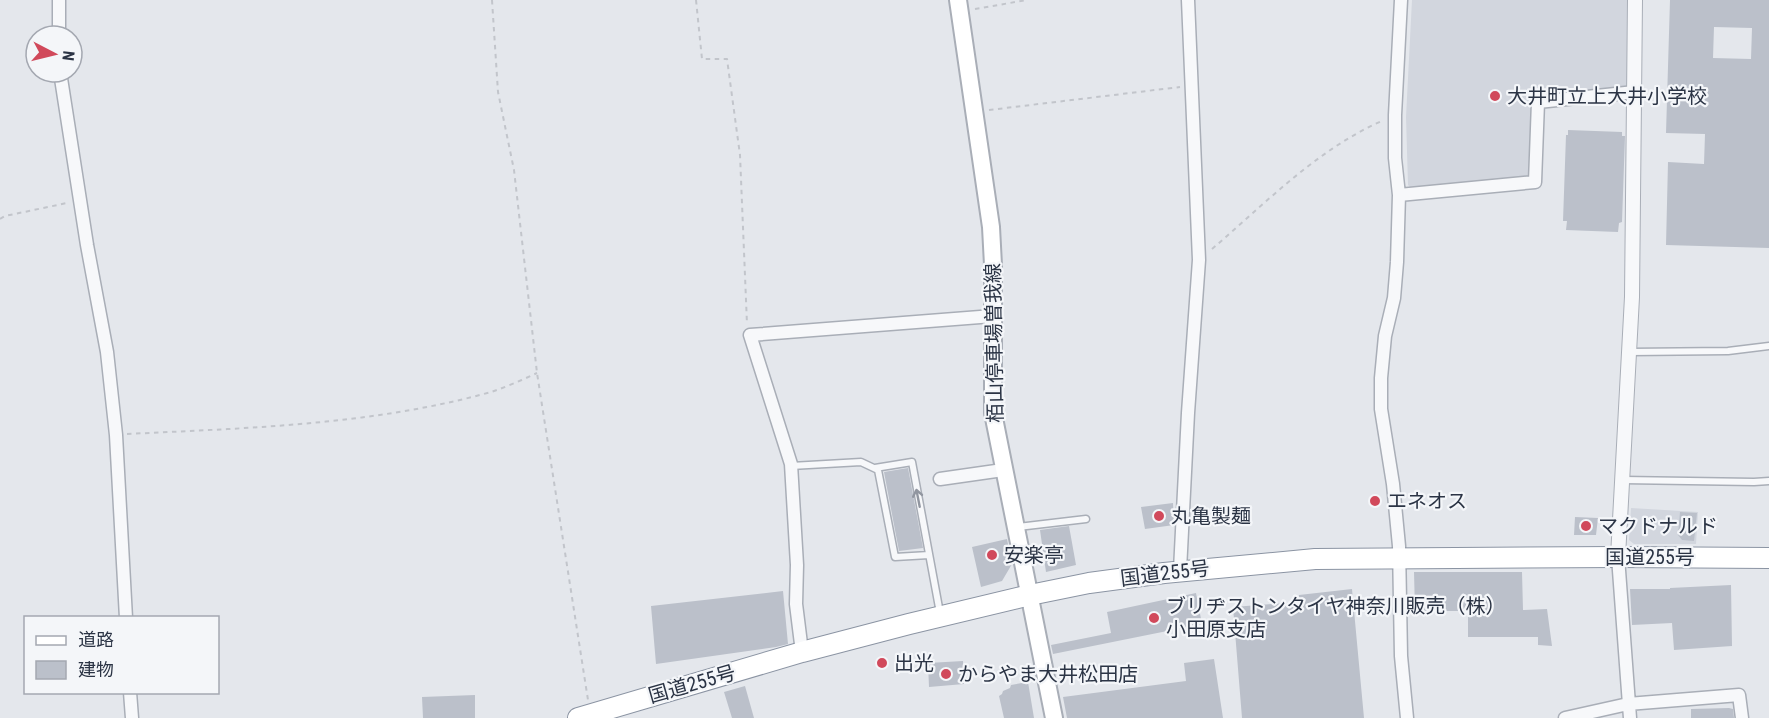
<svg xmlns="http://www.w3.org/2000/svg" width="1769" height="718" font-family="'Roboto Condensed','Noto Sans JP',sans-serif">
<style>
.built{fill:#d2d6de}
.building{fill:#bbc0ca;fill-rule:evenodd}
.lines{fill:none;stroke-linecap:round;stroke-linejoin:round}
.service-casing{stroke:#a9aeb7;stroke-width:9}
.minor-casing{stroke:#a9aeb7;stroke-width:15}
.tertiary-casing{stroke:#a9aeb7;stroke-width:16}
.secondary-casing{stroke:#a9aeb7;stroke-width:20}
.trunk-casing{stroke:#8b94a3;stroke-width:22}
.path{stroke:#c2c5cb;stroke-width:2;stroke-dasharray:4.5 4.5;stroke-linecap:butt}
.service{stroke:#f7f8fa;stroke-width:6}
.minor{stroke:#f7f8fa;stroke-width:12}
.tertiary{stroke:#f7f8fa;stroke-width:14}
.secondary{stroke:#fff;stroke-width:16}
.trunk{stroke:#fff;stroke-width:20}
.oneway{stroke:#9196a0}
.poi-dot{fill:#d1495b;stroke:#f4f6f9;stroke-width:2}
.labels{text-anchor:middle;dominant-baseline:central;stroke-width:4.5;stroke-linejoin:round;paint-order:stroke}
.poi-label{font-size:20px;fill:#2b3445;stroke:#f4f6f9;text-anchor:start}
.street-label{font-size:20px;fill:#2b3445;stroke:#f4f6f9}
</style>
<rect width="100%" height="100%" fill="#e4e7ec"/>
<path class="built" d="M 1412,0 L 1629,0 L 1629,92 L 1536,99 L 1532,178 L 1410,187 L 1408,185 L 1406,117 Z
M 1631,508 L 1698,512 L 1696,544 L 1634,544 L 1629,540 Z"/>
<path class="building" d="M 1670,0 L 1769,0 L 1769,248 L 1666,245 L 1668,162 L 1704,164 L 1705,134 L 1666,133 ZM 1714,27 L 1752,28 L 1751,59 L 1713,58 Z
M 1568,130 L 1622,132 L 1622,136 L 1625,136 L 1622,222 L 1619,223 L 1618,232 L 1566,230 L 1567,221 L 1563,221 L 1566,135 L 1568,135 Z
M 908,468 L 923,548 L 899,551 L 884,472 Z
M 1173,503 L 1174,525 L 1145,529 L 1141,507 Z
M 1680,512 L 1697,513 L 1694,541 L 1682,540 L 1678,535 Z
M 1575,517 L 1598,518 L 1596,535 L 1574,535 Z
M 1069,526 L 1076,565 L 1046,572 L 1040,530 Z
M 1007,539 L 1012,564 L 1002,581 L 981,587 L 972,547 Z
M 1414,572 L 1522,572 L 1523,610 L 1547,609 L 1552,646 L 1538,645 L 1538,637 L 1468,637 L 1468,611 L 1415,611 Z
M 1731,585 L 1732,646 L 1674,650 L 1672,623 L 1632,625 L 1630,589 L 1670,589 L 1670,588 Z
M 1352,589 L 1364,718 L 1242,718 L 1233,607 L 1298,602 L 1299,595 Z
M 783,591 L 788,644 L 776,647 L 656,664 L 651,606 Z
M 1196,593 L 1202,624 L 1053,654 L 1051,645 L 1111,633 L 1107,612 Z
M 1214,659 L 1223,718 L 1067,718 L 1063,697 L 1186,681 L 1184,663 Z
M 963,661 L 964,684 L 929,687 L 928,663 Z
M 1028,682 L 1034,718 L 1004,718 L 999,696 L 1002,694 L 1003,691 L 1010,688 L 1011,685 Z
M 745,686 L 754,718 L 732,718 L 724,692 Z
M 475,695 L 475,718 L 423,718 L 422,697 Z
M 1729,708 L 1733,709 L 1734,718 L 1691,718 L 1691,709 Z"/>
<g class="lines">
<defs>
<path id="service" d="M 1630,352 L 1728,351 L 1769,346
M 791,466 L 861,462 L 878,470 L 895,557 L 929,555
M 875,468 L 912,462 L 940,613
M 1623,480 L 1754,482 L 1769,481
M 1018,527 L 1086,519"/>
<path id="minor" d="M 59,0 L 59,36
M 1401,0 L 1395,115 L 1395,158 L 1399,195 L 1397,262 L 1394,298 L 1385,336 L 1381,378 L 1381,409 L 1393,484 L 1399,546 L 1401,656 L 1407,718
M 60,72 L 87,245 L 107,352 L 116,435 L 126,618
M 1399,195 L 1535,182 L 1538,102 L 1635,92
M 940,479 L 1003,470
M 1618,557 L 1630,718
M 1180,570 L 1188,413 L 1199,260 L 1188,0
M 802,652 L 796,604 L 797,565 L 791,464 L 750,335 L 993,316
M 130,692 L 132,718
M 1565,718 L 1628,704 L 1739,695 L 1742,718"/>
<path id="tertiary" d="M 1618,557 L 1632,297 L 1635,0"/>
<path id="secondary" d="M 958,0 L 991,227 L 993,265 L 993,413 L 1054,718"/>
<path id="trunk" d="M 578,718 L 802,652 L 909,624 L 1030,595 L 1089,583 L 1164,573 L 1315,559 L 1618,557 L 1769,558"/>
</defs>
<use href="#service" class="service-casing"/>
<use href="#minor" class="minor-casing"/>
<use href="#tertiary" class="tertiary-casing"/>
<use href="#secondary" class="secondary-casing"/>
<use href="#trunk" class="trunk-casing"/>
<path class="path" d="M 492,0 L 498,92 L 514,170 L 537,373 L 588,700
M 696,0 L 702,59 L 727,59 L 740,155 L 747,324
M 975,9 L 1027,0
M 989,110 L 1180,87
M 0,219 L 5,216 L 67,203
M 1212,249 C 1266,203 1317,149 1384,120
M 127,434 C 249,428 372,425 491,392 C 506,387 522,380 537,373"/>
<use href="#service" class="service"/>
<use href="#minor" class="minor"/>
<use href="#tertiary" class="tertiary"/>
<use href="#secondary" class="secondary"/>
<use href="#trunk" class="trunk"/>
</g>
<defs><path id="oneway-shaft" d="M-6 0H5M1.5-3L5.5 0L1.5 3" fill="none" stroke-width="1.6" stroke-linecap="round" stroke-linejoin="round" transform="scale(1.5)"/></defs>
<use class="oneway" href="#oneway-shaft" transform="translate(918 498) rotate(-101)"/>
<g class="poi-dot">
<circle cx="1495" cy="96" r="6"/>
<circle cx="1375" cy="501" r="6"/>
<circle cx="1159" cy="516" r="6"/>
<circle cx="1586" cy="526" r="6"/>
<circle cx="992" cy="555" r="6"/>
<circle cx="1154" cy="618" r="6"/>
<circle cx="882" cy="663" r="6"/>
<circle cx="946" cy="674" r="6"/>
</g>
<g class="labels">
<g class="poi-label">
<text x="1507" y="96">大井町立上大井小学校</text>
<text x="1387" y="501">エネオス</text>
<text x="1171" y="516">丸亀製麺</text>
<text x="1598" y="526">マクドナルド</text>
<text x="1004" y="555">安楽亭</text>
<text x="1166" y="606">ブリヂストンタイヤ神奈川販売（株）<tspan x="1166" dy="23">小田原支店</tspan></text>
<text x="894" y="663">出光</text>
<text x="958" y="674">からやま大井松田店</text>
</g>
<g class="street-label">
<text transform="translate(994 343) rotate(-91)">栢山停車場曽我線</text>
<text x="1650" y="557">国道255号</text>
<text transform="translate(1165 573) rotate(-7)">国道255号</text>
<text transform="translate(692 684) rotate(-16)">国道255号</text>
</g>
</g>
<rect x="24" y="616" width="195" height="78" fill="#f4f6f9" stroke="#a4a8b1" stroke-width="1.5"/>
<rect x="36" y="636" width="30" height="9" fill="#ffffff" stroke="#a4a8b1" stroke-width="1.5"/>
<text x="78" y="646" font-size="18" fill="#2b3445">道路</text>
<rect x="36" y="661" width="30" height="18" fill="#bbc0ca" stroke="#a4a8b1" stroke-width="1.5"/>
<text x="78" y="676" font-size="18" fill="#2b3445">建物</text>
<g transform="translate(54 54) rotate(97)"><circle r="28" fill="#f4f6f9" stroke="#a4a8b1" stroke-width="1.5"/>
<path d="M0-4.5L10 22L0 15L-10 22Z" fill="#d1495b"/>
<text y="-9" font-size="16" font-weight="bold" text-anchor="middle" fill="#2b3445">N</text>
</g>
</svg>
